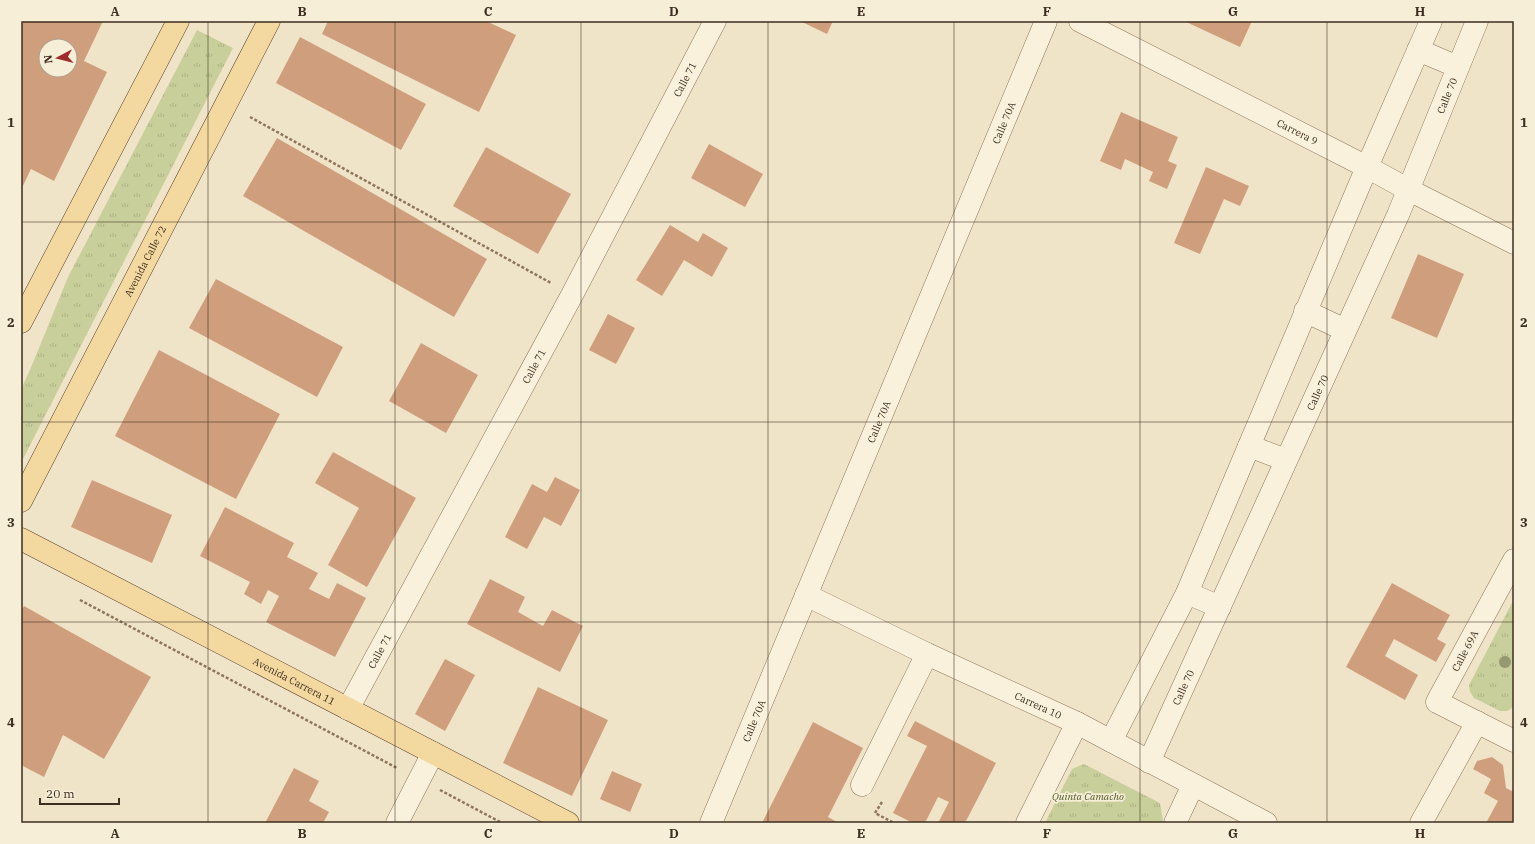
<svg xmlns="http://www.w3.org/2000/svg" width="1535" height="844" font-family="'IBM Plex Serif',serif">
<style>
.grass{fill:url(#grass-tufts)}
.building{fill:#cf9f7d;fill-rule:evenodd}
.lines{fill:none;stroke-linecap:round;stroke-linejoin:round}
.minor-casing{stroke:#8d765c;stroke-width:23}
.major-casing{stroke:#5b4430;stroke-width:23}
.path{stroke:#8d765c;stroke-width:2.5;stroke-dasharray:3 2;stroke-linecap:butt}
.minor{stroke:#faf1dc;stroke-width:22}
.major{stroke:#f3d9a0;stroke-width:22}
.tree{fill:#96986f}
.grid{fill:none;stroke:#3d2e20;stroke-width:1;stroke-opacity:0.55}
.labels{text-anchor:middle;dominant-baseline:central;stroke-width:3.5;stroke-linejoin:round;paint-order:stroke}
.street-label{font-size:10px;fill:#3d2e20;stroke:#f7eed8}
.park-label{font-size:10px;font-style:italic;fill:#4d5a26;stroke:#f7eed8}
.neatline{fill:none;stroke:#3d2e20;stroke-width:1.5}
.grid-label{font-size:13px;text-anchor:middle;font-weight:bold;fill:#3d2e20}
</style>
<defs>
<pattern id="grass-tufts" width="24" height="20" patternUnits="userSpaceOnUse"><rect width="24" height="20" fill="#c9cf9b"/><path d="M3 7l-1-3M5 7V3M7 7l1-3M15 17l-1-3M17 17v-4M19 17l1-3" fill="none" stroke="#aeb285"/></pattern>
</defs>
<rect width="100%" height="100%" fill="#f0e4c8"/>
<path class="grass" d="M 197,30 L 233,48 L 23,459 L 21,458 L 21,389 L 30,370 L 68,277 Z
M 1514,599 L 1514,705 L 1512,708 L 1507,711 L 1500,711 L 1474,698 L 1470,692 L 1469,685 Z
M 1084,764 L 1160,803 L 1163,820 L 1162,823 L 1045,823 L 1072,769 Z"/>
<path class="building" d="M 21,21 L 103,21 L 84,61 L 107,72 L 54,181 L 31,169 L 21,190 ZM 46,46 L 70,46 L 70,70 L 46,70 Z
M 328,21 L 486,21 L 516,35 L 479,112 L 322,34 Z
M 800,21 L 833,21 L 827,34 Z
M 1184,21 L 1252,21 L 1240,47 Z
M 300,37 L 426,104 L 401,150 L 276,83 Z
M 1121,112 L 1178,137 L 1168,161 L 1177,165 L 1167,189 L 1149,181 L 1153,172 L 1125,159 L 1121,170 L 1100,161 Z
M 277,138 L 487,259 L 454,317 L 243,196 Z
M 709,144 L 763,174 L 745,207 L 691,178 Z
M 486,147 L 571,194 L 538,254 L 453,206 Z
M 1206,167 L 1249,186 L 1240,206 L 1224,199 L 1200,254 L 1174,243 Z
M 670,225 L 698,242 L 703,233 L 728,248 L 712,277 L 684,260 L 662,296 L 636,280 Z
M 1418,254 L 1464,274 L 1437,338 L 1391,318 Z
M 216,279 L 343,347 L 317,397 L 189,328 Z
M 608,314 L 635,328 L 616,364 L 589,350 Z
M 421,343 L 478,375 L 446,433 L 389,401 Z
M 159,350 L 280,414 L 236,499 L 115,436 Z
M 333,452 L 416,498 L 367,587 L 328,565 L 359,508 L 315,483 Z
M 555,477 L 580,490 L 561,526 L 544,517 L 527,549 L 505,537 L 532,484 L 547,492 Z
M 92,480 L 172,515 L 152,563 L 71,527 Z
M 225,507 L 294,543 L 287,557 L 318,573 L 309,589 L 329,599 L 337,583 L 366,598 L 335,657 L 266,622 L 279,596 L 268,590 L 261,604 L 244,594 L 250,582 L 200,556 Z
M 490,579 L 525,597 L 518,612 L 543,626 L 552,610 L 583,626 L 560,672 L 467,624 Z
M 1392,583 L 1450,615 L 1437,639 L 1446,644 L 1436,662 L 1394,639 L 1385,656 L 1418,675 L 1405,700 L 1346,667 Z
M 24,606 L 151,677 L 104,759 L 63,735 L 44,777 L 21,765 L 21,611 Z
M 445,659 L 475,675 L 445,731 L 415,714 Z
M 538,687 L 608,720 L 572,796 L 503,763 Z
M 915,721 L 996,763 L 965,823 L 938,823 L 949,802 L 938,797 L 925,823 L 913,823 L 893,813 L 927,746 L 907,736 Z
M 813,722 L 863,748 L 828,817 L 839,823 L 762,823 Z
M 1492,757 L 1503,765 L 1506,788 L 1514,792 L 1514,823 L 1486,823 L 1498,801 L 1484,793 L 1491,779 L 1473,769 L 1477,761 Z
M 294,768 L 319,781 L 309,801 L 329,812 L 323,823 L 265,823 Z
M 612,771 L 642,784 L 630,812 L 600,799 Z"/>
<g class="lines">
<defs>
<g id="minor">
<path id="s1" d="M 1080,21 L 1367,167 L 1409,190 L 1514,243"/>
<path d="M 1418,50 L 1458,67"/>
<path d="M 1305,311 L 1345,330"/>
<path d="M 1249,446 L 1286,460"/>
<path d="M 1514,560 L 1437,702 L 1514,741"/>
<path d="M 1187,593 L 1220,607"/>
<path id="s2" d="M 806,595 L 927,654 L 1077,723 L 1266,823"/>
<path id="s3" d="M 348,709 L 572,295 L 715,21"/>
<path d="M 1111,741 L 1187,593 L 1367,167 L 1431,21"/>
<path id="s4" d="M 1149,762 L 1398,215 L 1477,21"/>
<path d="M 862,785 L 927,654"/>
<path d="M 397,823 L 433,753"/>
<path id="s5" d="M 711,823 L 1046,21"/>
<path d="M 1027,823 L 1077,723"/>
<path d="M 1175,823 L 1193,785"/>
<path d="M 1421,823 L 1477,722"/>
</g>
<g id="major">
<path d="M 21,322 L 178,21"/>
<path id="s6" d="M 21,501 L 269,21"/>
<path id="s7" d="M 21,539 L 568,823"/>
</g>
</defs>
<use href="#minor" class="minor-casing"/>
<use href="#major" class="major-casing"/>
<path class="path" d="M 250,117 L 551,283
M 80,600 L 397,768
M 440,790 L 502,823
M 882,802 L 875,813 L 894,823"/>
<use href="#minor" class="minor"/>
<use href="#major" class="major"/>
</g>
<circle class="tree" cx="1505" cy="662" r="6"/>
<path class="grid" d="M 208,21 L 208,823M 395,21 L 395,823M 581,21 L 581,823M 768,21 L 768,823M 954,21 L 954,823M 1140,21 L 1140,823M 1327,21 L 1327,823M 21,222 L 1514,222M 21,422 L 1514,422M 21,622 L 1514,622"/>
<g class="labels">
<g class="street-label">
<text stroke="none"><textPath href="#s3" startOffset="714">Calle 71</textPath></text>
<text stroke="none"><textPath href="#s4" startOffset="730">Calle 70</textPath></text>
<text stroke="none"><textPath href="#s5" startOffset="759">Calle 70A</textPath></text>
<text stroke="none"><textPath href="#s1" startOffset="244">Carrera 9</textPath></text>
<text stroke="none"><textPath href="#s6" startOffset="270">Avenida Calle 72</textPath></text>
<text stroke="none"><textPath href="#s3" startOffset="390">Calle 71</textPath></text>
<text stroke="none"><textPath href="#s4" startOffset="406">Calle 70</textPath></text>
<text stroke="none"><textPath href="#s5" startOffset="435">Calle 70A</textPath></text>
<text stroke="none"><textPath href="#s3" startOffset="66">Calle 71</textPath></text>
<text transform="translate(1465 651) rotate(-62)">Calle 69A</text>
<text stroke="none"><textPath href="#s7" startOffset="308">Avenida Carrera 11</textPath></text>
<text stroke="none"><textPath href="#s4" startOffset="82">Calle 70</textPath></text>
<text stroke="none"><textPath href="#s2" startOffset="257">Carrera 10</textPath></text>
<text stroke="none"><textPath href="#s5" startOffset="111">Calle 70A</textPath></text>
</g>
<g class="park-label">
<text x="1088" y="796">Quinta Camacho</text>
</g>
</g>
<rect width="1535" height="844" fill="none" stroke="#f7eed8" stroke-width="44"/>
<g transform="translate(58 58) rotate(263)"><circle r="19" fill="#f7eed8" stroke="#ada18e"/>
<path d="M0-3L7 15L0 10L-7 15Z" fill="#9e2a2b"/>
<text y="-6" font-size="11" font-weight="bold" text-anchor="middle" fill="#3d2e20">N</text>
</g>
<path d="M40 798v6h79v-6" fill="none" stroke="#3d2e20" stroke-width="2"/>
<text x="46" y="798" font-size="12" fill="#3d2e20" stroke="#f7eed8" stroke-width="3" paint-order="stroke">20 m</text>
<rect x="22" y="22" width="1491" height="800" class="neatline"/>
<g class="grid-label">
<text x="115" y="16">A</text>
<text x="302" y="16">B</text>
<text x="488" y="16">C</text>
<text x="674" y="16">D</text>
<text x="861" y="16">E</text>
<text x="1047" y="16">F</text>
<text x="1233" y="16">G</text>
<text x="1420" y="16">H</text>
<text x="11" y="127">1</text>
<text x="1524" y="127">1</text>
<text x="11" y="327">2</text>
<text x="1524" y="327">2</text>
<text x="11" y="527">3</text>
<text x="1524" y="527">3</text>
<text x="11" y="727">4</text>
<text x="1524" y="727">4</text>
<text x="115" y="838">A</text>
<text x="302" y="838">B</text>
<text x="488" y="838">C</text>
<text x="674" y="838">D</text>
<text x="861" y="838">E</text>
<text x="1047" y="838">F</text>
<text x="1233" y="838">G</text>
<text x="1420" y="838">H</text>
</g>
</svg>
